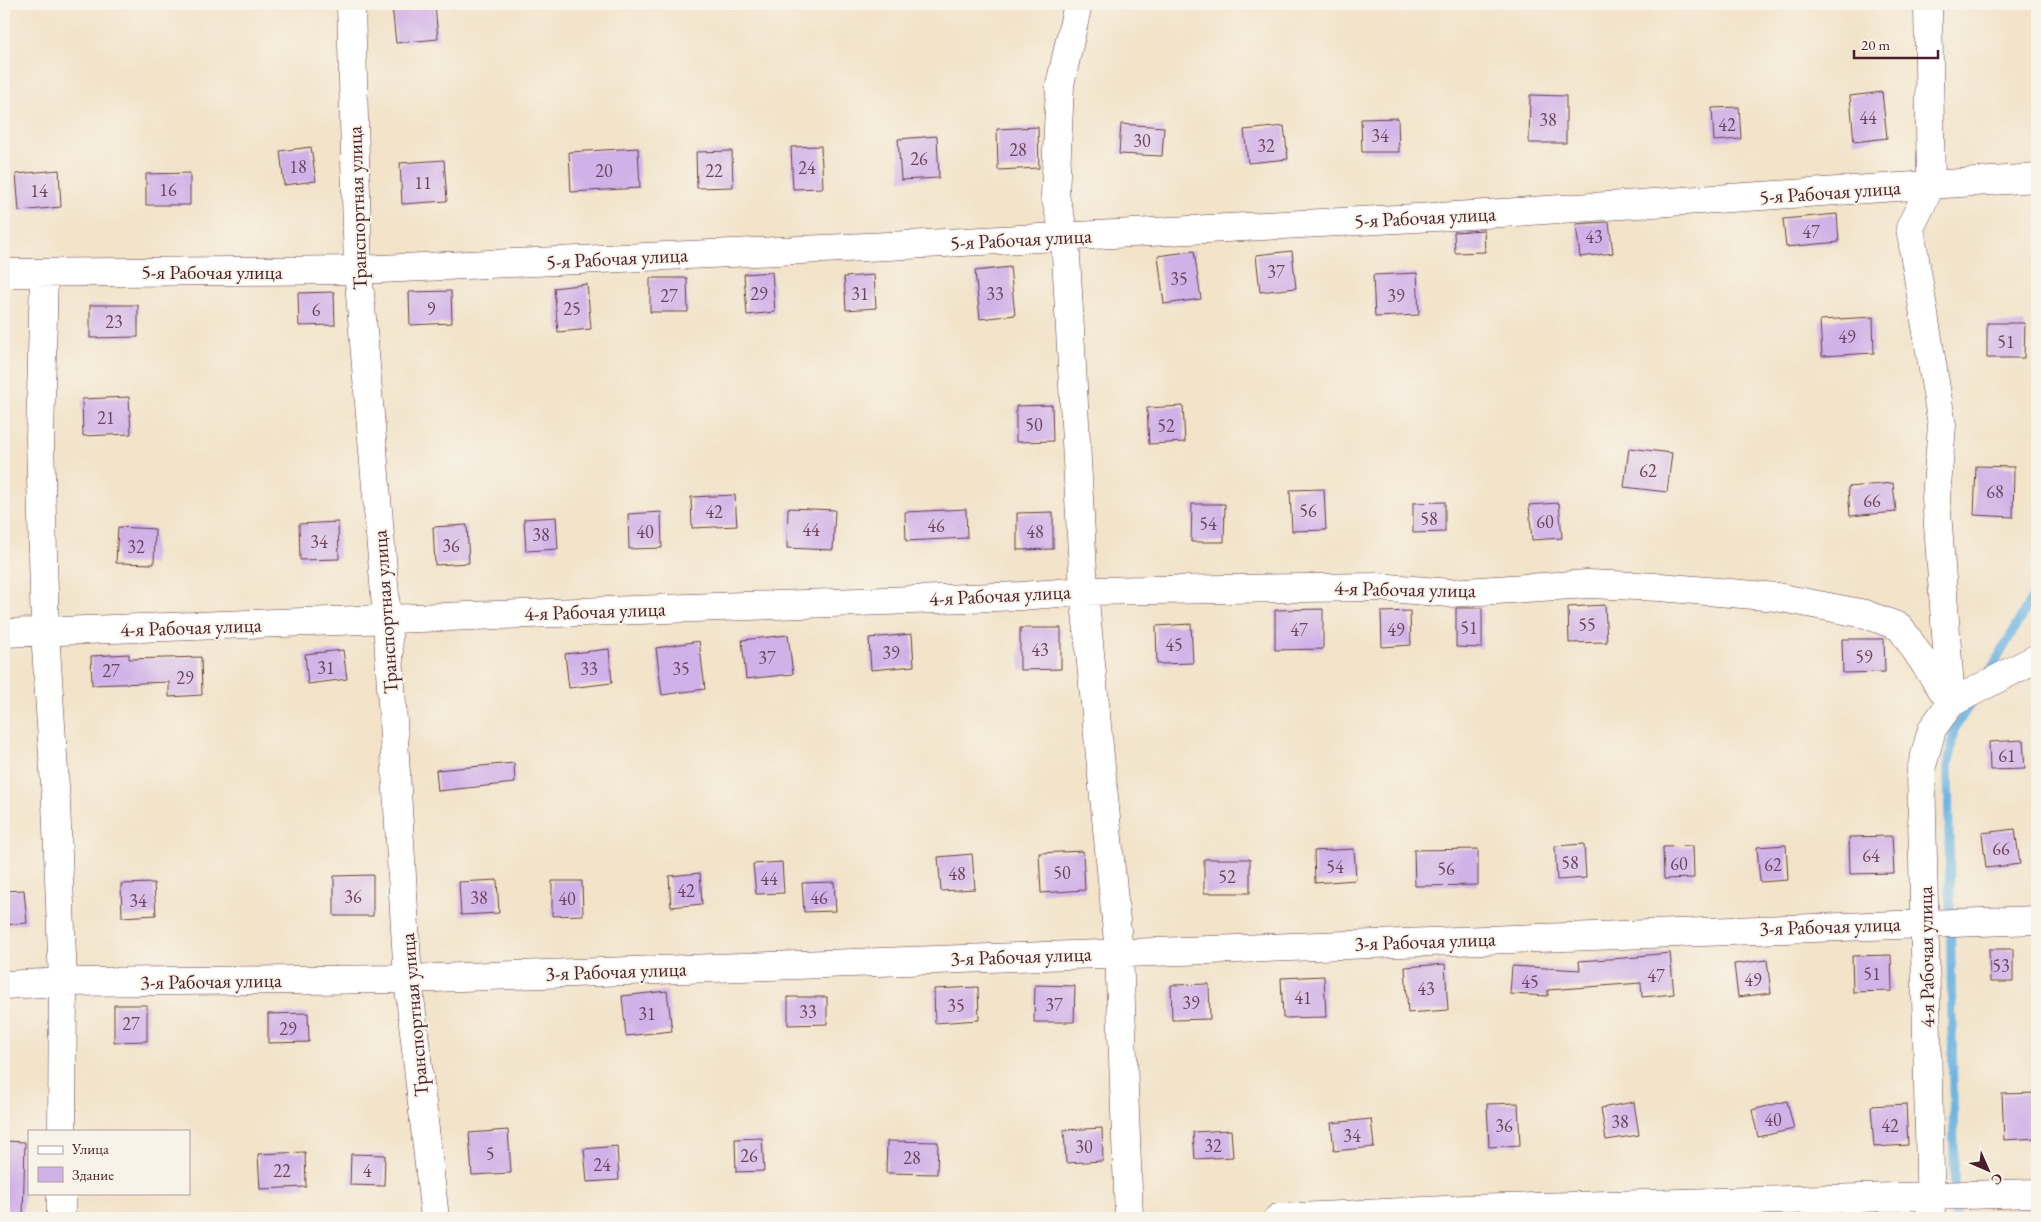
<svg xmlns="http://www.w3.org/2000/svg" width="2041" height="1222" font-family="'EB Garamond',serif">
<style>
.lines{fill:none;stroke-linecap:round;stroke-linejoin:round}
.stream{stroke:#6ab4e2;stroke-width:9}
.building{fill:#d0b1e8}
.street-casing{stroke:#633c43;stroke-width:29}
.street{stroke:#fff;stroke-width:28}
.labels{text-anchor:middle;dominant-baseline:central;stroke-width:4;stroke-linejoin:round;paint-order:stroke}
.number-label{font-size:18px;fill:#6c445a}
.street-label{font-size:20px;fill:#4a1f2b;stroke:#f7f3e8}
</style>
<rect width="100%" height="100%" fill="#f7f3e8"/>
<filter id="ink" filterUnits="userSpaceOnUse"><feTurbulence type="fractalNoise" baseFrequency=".02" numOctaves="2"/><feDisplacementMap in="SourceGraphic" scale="10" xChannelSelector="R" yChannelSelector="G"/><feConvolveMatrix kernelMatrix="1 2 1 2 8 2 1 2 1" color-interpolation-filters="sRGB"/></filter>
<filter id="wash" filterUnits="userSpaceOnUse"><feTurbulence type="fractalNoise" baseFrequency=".0096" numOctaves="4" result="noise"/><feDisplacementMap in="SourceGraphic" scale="20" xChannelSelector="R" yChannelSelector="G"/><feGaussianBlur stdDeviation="1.12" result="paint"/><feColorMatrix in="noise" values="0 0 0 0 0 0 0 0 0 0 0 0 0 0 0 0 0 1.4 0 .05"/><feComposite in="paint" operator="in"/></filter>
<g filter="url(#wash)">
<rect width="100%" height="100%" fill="#f2e3c9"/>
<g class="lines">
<path class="stream" d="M 1988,675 L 2037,589
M 1955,1218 L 1948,767 L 1954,730 L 1972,701"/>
</g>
<g id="blocks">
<path class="building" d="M 419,4 L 435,4 L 438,39 L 396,43 L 392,6 Z
M 1882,92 L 1887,138 L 1854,142 L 1850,96 Z
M 1530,95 L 1566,96 L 1566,143 L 1529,143 Z
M 1739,107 L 1741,139 L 1714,141 L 1712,108 Z
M 1398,118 L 1399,152 L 1362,152 L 1361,119 Z
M 1121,124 L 1164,127 L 1162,156 L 1119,154 Z
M 1284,126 L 1288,159 L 1248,163 L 1244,130 Z
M 1038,127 L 1039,168 L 998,170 L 997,129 Z
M 937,136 L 939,178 L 901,180 L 898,139 Z
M 821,146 L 823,188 L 793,189 L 791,147 Z
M 311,147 L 316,181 L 284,185 L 280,151 Z
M 638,148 L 640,188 L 571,192 L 569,152 Z
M 732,151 L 733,187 L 697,188 L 696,152 Z
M 444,160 L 447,201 L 402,204 L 400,163 Z
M 59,170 L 61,207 L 19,211 L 16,174 Z
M 190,173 L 190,205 L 146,205 L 146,174 Z
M 1837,214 L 1839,242 L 1786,247 L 1783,219 Z
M 1609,222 L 1613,253 L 1580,257 L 1576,224 Z
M 1484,230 L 1485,252 L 1455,253 L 1454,232 Z
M 1194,251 L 1201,299 L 1164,304 L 1158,256 Z
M 1292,251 L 1296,288 L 1260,292 L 1256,255 Z
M 1010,267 L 1015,315 L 980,319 L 975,271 Z
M 772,272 L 775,312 L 747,315 L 744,274 Z
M 1417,273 L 1419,315 L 1375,317 L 1373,275 Z
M 874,275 L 876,308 L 846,310 L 844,277 Z
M 650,278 L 687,278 L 688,312 L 650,312 Z
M 587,284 L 591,329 L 558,332 L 554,288 Z
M 451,291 L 452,323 L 410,325 L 409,292 Z
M 334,292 L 335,325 L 299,326 L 298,293 Z
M 90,305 L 138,305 L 138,337 L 90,338 Z
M 1873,317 L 1874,353 L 1822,356 L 1820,320 Z
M 1987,323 L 2025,323 L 2024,358 L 1987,358 Z
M 129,397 L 131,434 L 83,436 L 82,399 Z
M 1052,405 L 1053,441 L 1016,442 L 1016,406 Z
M 1183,406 L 1185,442 L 1149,444 L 1147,408 Z
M 1629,448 L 1672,453 L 1667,492 L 1624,487 Z
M 1976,466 L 2014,467 L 2013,517 L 1974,515 Z
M 1893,483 L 1896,512 L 1850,516 L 1848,487 Z
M 1324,489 L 1326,530 L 1292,531 L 1290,490 Z
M 735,495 L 737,526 L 692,528 L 691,497 Z
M 1445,502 L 1445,532 L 1413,533 L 1413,503 Z
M 1559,503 L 1562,538 L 1532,540 L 1529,505 Z
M 1192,504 L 1225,504 L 1224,542 L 1191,542 Z
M 788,508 L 835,510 L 833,550 L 787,548 Z
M 966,509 L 967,538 L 906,541 L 905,512 Z
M 661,512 L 662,548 L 629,549 L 628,514 Z
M 1053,512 L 1053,549 L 1017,550 L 1017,513 Z
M 556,517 L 558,549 L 526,551 L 524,519 Z
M 338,522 L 339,559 L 300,560 L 299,524 Z
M 467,525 L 469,563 L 435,565 L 433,527 Z
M 118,527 L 155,529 L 154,564 L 116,563 Z
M 1605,605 L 1607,642 L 1569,643 L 1568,607 Z
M 1456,608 L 1482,608 L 1482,648 L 1456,647 Z
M 1323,609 L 1323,649 L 1275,650 L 1275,610 Z
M 1410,611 L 1411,645 L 1382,647 L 1381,612 Z
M 1191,624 L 1193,663 L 1157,664 L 1156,626 Z
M 1020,628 L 1061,628 L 1061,669 L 1020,670 Z
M 912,634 L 914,666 L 871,670 L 869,638 Z
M 788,635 L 793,674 L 746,679 L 742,640 Z
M 1842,639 L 1884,639 L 1885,672 L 1843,673 Z
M 699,641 L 705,689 L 662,695 L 656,648 Z
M 609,649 L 612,683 L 569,688 L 565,654 Z
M 343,650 L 347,679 L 308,684 L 305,654 Z
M 129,654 L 129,659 L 201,657 L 202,695 L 169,697 L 169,682 L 92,685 L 91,656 Z
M 2023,740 L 2025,769 L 1990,770 L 1989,742 Z
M 514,763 L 515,783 L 438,791 L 436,770 Z
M 2015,829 L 2020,864 L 1986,868 L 1982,833 Z
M 1892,836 L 1894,873 L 1850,874 L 1849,837 Z
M 1584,844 L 1586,878 L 1557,880 L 1555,846 Z
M 1786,845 L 1788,880 L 1760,882 L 1757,847 Z
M 1693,846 L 1694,878 L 1664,879 L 1663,847 Z
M 1354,849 L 1356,880 L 1315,883 L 1314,851 Z
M 1478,849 L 1478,885 L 1415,886 L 1414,850 Z
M 1083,851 L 1085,890 L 1041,893 L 1039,853 Z
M 972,854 L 975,889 L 941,891 L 938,857 Z
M 1204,859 L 1250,859 L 1250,893 L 1204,893 Z
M 782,862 L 784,893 L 756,894 L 753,864 Z
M 700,873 L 702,904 L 671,907 L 669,876 Z
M 373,875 L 373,916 L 334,916 L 334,876 Z
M 497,880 L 499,913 L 461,915 L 459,882 Z
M 552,881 L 582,881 L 583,915 L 552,916 Z
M 834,882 L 836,911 L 804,912 L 802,883 Z
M 154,883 L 156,915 L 122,917 L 121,884 Z
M 24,890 L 27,923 L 4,925 L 4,891 Z
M 1989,949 L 2013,949 L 2013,982 L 1990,982 Z
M 1670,953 L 1674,994 L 1642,997 L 1641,983 L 1548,990 L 1548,996 L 1510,994 L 1512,966 L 1580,970 L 1579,961 L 1639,957 L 1638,956 Z
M 1891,955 L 1892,991 L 1853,992 L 1852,956 Z
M 1767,960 L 1771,993 L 1738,997 L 1734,964 Z
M 1445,964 L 1448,1010 L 1408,1013 L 1405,967 Z
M 1324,976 L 1326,1017 L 1283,1018 L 1281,978 Z
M 1209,984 L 1210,1019 L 1172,1020 L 1171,985 Z
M 1035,985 L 1075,986 L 1074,1022 L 1034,1022 Z
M 978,987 L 979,1020 L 935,1023 L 934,989 Z
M 667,991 L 672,1031 L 626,1036 L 622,996 Z
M 788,997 L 827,997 L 827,1024 L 788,1025 Z
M 114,1005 L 147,1005 L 147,1041 L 114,1042 Z
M 308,1013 L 309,1042 L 268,1043 L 268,1014 Z
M 2037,1093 L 2037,1138 L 2004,1140 L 2002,1094 Z
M 1787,1101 L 1794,1129 L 1758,1137 L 1752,1110 Z
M 1634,1102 L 1639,1135 L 1606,1140 L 1601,1108 Z
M 1518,1103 L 1520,1145 L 1489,1147 L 1487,1104 Z
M 1906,1104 L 1908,1145 L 1874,1147 L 1871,1106 Z
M 1371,1119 L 1374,1147 L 1334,1151 L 1331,1123 Z
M 1102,1128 L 1103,1161 L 1066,1163 L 1064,1130 Z
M 508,1130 L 511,1173 L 472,1175 L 469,1133 Z
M 1231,1130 L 1233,1157 L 1195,1159 L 1193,1132 Z
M 762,1138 L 764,1171 L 736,1172 L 735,1139 Z
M 4,1141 L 25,1142 L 23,1218 L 4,1218 Z
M 887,1141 L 938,1142 L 937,1174 L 886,1173 Z
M 617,1146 L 619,1180 L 587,1182 L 584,1149 Z
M 305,1152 L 306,1187 L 260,1189 L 258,1154 Z
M 351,1154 L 385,1155 L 384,1186 L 350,1185 Z"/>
</g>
</g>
<g filter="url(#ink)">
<use href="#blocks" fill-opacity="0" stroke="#633c43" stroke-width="1"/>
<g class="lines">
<defs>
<path id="street" d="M 351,4 L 358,270 L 387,619 L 408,979 L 435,1218
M 1078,4 L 1060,85 L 1055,196 L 1065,236 L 1084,591 L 1119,952 L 1129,1218
M 1928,4 L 1931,185 L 1910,228 L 1942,425 L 1936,498 L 1951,702
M 4,273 L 358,270 L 888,246 L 1454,216 L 2037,178
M 44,273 L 40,438 L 45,632 L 56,802 L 63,982 L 62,1131
M 4,633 L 1021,596 L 1084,591 L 1377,587 L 1450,593 L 1588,584 L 1660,587 L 1777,597 L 1865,614 L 1900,627 L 1951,703
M 4,985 L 63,982 L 408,979 L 2037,920
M 61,1218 L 61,1193
M 1278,1218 L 1466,1209 L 2037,1193
M 1931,1218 L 1921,770 L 1932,729 L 1951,703 L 2037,658"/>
</defs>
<use href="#street" class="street-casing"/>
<use href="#street" class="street"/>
</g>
</g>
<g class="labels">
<g class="number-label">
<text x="1868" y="117">44</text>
<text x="1548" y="119">38</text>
<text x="1727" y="124">42</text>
<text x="1380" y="135">34</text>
<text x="1142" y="140">30</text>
<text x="1266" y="145">32</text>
<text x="1018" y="149">28</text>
<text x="919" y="158">26</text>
<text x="298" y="166">18</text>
<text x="807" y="167">24</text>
<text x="604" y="170">20</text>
<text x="714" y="170">22</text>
<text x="423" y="182">11</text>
<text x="168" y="189">16</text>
<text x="39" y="190">14</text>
<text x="1811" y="231">47</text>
<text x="1594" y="236">43</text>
<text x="1276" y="271">37</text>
<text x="1179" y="278">35</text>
<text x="759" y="293">29</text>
<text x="860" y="293">31</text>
<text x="995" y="293">33</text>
<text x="669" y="295">27</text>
<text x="1396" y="295">39</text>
<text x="431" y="308">9</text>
<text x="572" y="308">25</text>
<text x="316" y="309">6</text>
<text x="114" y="321">23</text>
<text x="1847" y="336">49</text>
<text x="2006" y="341">51</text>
<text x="106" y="417">21</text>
<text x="1034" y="424">50</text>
<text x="1166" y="425">52</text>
<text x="1648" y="470">62</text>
<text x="1995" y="491">68</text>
<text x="1872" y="500">66</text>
<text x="1308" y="510">56</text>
<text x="714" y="511">42</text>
<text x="1429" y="518">58</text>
<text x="1545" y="521">60</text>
<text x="1208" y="523">54</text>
<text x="936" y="525">46</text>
<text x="811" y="529">44</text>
<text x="645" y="531">40</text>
<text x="1035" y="531">48</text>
<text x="541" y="534">38</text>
<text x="319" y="541">34</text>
<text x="451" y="545">36</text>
<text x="136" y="546">32</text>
<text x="1587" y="624">55</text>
<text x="1469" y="627">51</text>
<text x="1299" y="629">47</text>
<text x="1396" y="629">49</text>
<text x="1174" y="644">45</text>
<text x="1040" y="649">43</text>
<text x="891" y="652">39</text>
<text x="1864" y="656">59</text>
<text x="767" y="657">37</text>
<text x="326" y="667">31</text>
<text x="589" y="668">33</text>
<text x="681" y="668">35</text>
<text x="111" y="670">27</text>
<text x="185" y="677">29</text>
<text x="2007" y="755">61</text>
<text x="2001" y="848">66</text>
<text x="1871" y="855">64</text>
<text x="1570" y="862">58</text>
<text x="1679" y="863">60</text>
<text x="1773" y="864">62</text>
<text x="1335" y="866">54</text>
<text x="1446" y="868">56</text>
<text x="1062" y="872">50</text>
<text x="957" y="873">48</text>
<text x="1227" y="876">52</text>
<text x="769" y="878">44</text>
<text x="686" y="890">42</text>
<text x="353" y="896">36</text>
<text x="479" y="897">38</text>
<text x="819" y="897">46</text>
<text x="567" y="898">40</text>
<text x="138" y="900">34</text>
<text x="2001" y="965">53</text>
<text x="1872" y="973">51</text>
<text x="1656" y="975">47</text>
<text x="1753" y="979">49</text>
<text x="1530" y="981">45</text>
<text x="1426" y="988">43</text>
<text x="1303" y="997">41</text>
<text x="1191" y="1002">39</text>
<text x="1054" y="1004">37</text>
<text x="956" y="1005">35</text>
<text x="808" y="1011">33</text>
<text x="647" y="1013">31</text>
<text x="131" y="1023">27</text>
<text x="288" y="1028">29</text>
<text x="1773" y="1119">40</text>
<text x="1620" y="1121">38</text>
<text x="1504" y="1125">36</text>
<text x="1890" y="1125">42</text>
<text x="1352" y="1135">34</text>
<text x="1213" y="1145">32</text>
<text x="1084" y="1146">30</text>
<text x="490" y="1153">5</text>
<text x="749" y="1155">26</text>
<text x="912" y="1157">28</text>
<text x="602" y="1164">24</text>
<text x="282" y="1170">22</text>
<text x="367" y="1170">4</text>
</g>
<g class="street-label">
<text transform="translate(1830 192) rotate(-4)">5-я Рабочая улица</text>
<text transform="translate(357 208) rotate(-92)">Транспортная улица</text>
<text transform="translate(1425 217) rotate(-3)">5-я Рабочая улица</text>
<text transform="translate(1021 239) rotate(-3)">5-я Рабочая улица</text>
<text transform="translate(617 258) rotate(-3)">5-я Рабочая улица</text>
<text x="212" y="272">5-я Рабочая улица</text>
<text transform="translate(1405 589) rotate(1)">4-я Рабочая улица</text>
<text transform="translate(1000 595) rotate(-3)">4-я Рабочая улица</text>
<text transform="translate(595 611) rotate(-2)">4-я Рабочая улица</text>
<text transform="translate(385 612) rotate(-94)">Транспортная улица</text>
<text transform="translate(191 627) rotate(-2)">4-я Рабочая улица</text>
<text transform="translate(1830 926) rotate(-2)">3-я Рабочая улица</text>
<text transform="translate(1425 941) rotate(-2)">3-я Рабочая улица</text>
<text transform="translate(1021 956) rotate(-2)">3-я Рабочая улица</text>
<text transform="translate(1926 957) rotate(-91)">4-я Рабочая улица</text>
<text transform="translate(616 971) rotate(-2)">3-я Рабочая улица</text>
<text transform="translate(211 981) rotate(-1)">3-я Рабочая улица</text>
<text transform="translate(414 1015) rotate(-95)">Транспортная улица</text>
</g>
</g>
<rect width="2041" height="1222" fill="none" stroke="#f7f3e8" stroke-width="20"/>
<rect x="28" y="1130" width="162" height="65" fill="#f7f3e8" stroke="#b29e9c"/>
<rect x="38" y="1146" width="25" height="8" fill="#ffffff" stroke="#b29e9c"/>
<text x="72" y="1154" font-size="15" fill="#4a1f2b">Улица</text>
<rect x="38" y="1167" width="25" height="15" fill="#d0b1e8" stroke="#b29e9c"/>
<text x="72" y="1180" font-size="15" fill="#4a1f2b">Здание</text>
<g transform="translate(1988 1170) rotate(135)" stroke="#f7f3e8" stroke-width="4" paint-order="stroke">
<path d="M0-4L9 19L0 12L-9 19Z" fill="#4a1f2b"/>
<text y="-8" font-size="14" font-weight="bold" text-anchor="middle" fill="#4a1f2b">С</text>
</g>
<path d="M1854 50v8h84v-8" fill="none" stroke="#4a1f2b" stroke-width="2.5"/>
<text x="1861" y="50" font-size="15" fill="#4a1f2b" stroke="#f7f3e8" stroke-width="4" paint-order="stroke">20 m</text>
</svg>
